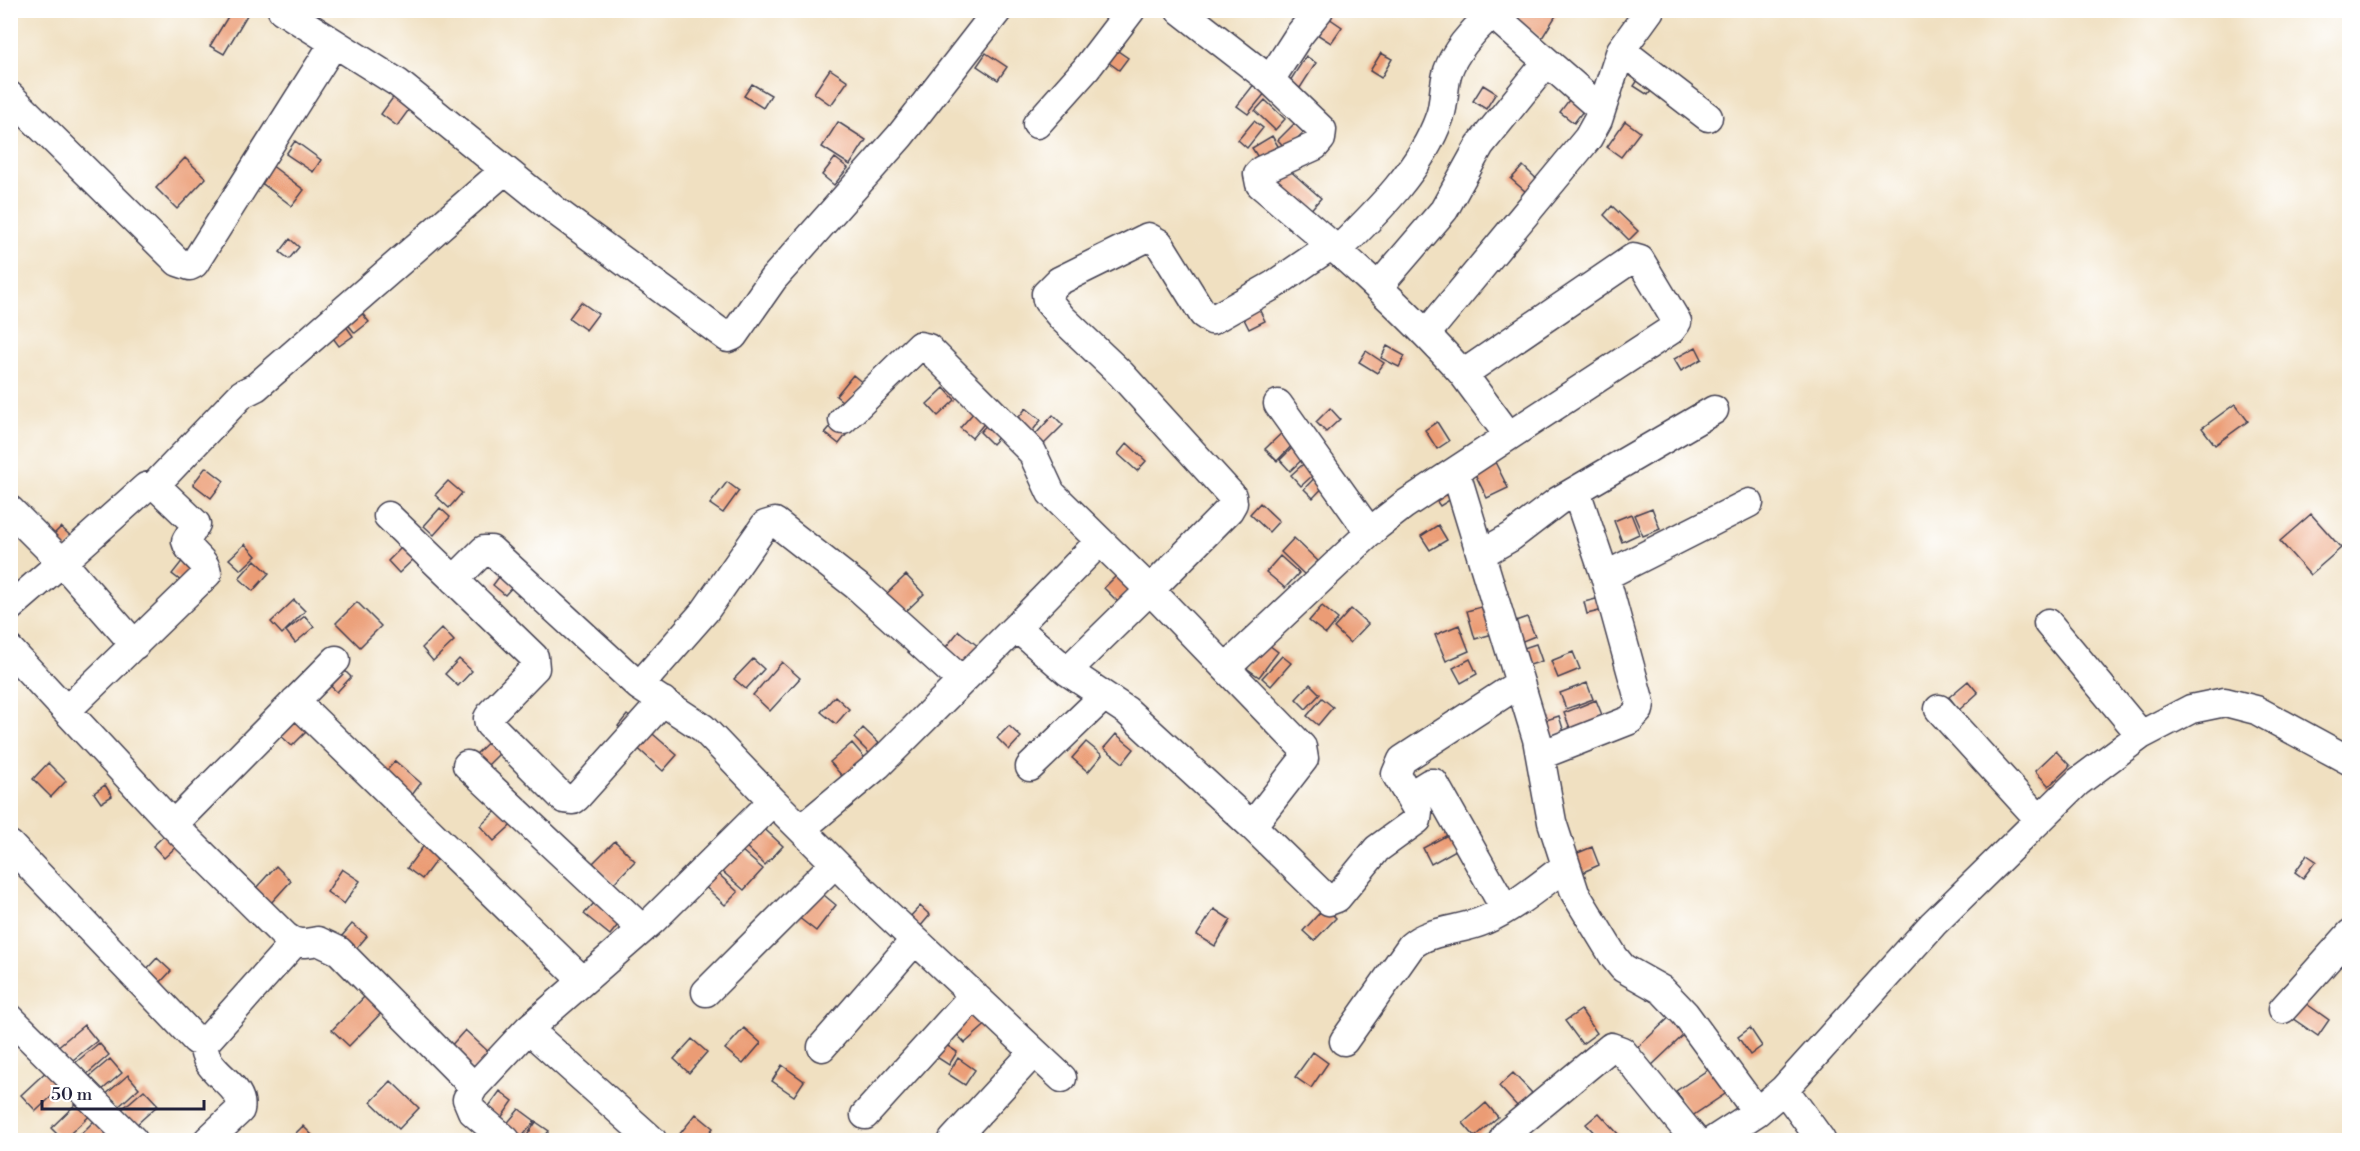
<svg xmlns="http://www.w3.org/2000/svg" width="2360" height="1151" font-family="'Libre Bodoni',serif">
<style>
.building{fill:#eb9c74}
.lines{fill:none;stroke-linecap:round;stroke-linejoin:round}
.minor-casing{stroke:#413e4f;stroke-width:31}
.minor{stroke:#fff;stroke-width:28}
</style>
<rect width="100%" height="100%" fill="#fff"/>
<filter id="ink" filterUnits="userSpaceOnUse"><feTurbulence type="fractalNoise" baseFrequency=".0167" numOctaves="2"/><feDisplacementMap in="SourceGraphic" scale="12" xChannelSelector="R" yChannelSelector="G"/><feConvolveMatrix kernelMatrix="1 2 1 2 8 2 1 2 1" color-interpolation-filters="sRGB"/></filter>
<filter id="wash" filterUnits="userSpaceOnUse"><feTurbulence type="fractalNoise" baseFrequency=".008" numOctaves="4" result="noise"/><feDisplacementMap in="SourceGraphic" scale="24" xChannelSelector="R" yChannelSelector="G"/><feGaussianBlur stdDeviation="1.35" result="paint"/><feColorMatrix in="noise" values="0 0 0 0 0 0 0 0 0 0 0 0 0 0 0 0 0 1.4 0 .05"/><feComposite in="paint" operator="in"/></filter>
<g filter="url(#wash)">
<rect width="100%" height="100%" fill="#f0e0c1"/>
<g id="blocks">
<path class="building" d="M 232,10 L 250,10 L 224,54 L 210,46 Z
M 1524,10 L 1552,10 L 1557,14 L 1542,38 L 1517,21 Z
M 1323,14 L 1342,27 L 1331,43 L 1312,31 Z
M 1112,47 L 1128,58 L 1119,70 L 1104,59 Z
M 986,53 L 1007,67 L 998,80 L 977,66 Z
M 1381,53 L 1392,59 L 1381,78 L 1370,71 Z
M 1306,56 L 1316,63 L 1300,88 L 1290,81 Z
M 830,69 L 848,81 L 831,105 L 814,93 Z
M 1642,74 L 1656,84 L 1648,95 L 1634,86 Z
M 1255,83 L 1266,92 L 1248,114 L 1237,106 Z
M 752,84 L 771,95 L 763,108 L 744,96 Z
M 1483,85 L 1496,93 L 1486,109 L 1473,101 Z
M 397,92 L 413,104 L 397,126 L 381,114 Z
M 1572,96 L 1586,107 L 1574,123 L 1560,112 Z
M 1265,100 L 1285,119 L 1275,130 L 1255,111 Z
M 1298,120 L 1307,129 L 1286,149 L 1278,140 Z
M 1254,121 L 1263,128 L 1247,148 L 1238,140 Z
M 1625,121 L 1640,132 L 1621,157 L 1607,147 Z
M 838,122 L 866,140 L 850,165 L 822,147 Z
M 1272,136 L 1281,151 L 1261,162 L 1252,148 Z
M 295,141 L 321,160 L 313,172 L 286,154 Z
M 185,158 L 206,178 L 177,209 L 156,188 Z
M 835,158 L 848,168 L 834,185 L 822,175 Z
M 267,162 L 304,190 L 292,206 L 255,178 Z
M 1523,166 L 1544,186 L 1533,198 L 1511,179 Z
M 1287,168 L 1321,198 L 1308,213 L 1273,183 Z
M 1612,206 L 1638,231 L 1629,240 L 1604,215 Z
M 290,239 L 299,247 L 289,259 L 280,252 Z
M 1255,301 L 1265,321 L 1249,329 L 1239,309 Z
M 581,302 L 598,314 L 586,330 L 569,318 Z
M 356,306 L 369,322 L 355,333 L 342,317 Z
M 341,319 L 353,336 L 339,346 L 327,330 Z
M 1387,346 L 1405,356 L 1399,367 L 1381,358 Z
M 1696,347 L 1702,359 L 1681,371 L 1674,359 Z
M 1366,351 L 1384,363 L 1377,373 L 1359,362 Z
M 853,375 L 864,384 L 847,405 L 836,396 Z
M 944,388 L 955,400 L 938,416 L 927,404 Z
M 2235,404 L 2248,421 L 2215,445 L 2202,428 Z
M 1026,408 L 1041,420 L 1027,438 L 1012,426 Z
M 1330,408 L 1340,419 L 1326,432 L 1316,422 Z
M 976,410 L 987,420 L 972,438 L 960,428 Z
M 1053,415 L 1063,425 L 1044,444 L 1035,435 Z
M 993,418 L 1005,430 L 992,444 L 980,432 Z
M 836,420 L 849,431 L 839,444 L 825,433 Z
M 1437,422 L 1449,441 L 1437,449 L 1425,430 Z
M 1288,427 L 1299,438 L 1277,461 L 1265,449 Z
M 1298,442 L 1309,453 L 1290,471 L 1280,460 Z
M 1127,443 L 1146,461 L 1137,471 L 1118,454 Z
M 1311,457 L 1321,468 L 1301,486 L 1291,475 Z
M 1494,460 L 1508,488 L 1487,498 L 1473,470 Z
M 206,467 L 224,481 L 211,498 L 193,484 Z
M 1321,471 L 1330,480 L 1313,498 L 1304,489 Z
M 448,481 L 462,493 L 449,508 L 435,495 Z
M 727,482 L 739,491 L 723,513 L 710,504 Z
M 1450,486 L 1456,496 L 1440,506 L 1433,496 Z
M 1260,503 L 1279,521 L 1269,532 L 1250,514 Z
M 440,508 L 450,517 L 434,535 L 424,526 Z
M 1652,508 L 1660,529 L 1643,536 L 1634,515 Z
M 1631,514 L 1639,534 L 1622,542 L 1614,521 Z
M 2311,514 L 2341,548 L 2310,575 L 2280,541 Z
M 1438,525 L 1447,540 L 1430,550 L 1421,536 Z
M 61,527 L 75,540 L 66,550 L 52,536 Z
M 1294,538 L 1318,561 L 1305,575 L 1281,552 Z
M 408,541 L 420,553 L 399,573 L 388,561 Z
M 245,544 L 256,556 L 241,570 L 229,559 Z
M 187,555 L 200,566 L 185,584 L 172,574 Z
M 1280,556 L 1299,573 L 1285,588 L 1266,572 Z
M 255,560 L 269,573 L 253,591 L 239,578 Z
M 1123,569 L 1137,583 L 1118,602 L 1104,588 Z
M 502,573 L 515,584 L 505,595 L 493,585 Z
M 906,575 L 924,594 L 897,620 L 879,601 Z
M 1604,597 L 1607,609 L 1587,614 L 1584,602 Z
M 294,600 L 305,611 L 282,634 L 271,622 Z
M 357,602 L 381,626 L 360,647 L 336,623 Z
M 1488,605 L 1496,633 L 1475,639 L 1467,611 Z
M 1322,606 L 1338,619 L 1326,634 L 1309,621 Z
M 1351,609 L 1368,624 L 1350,643 L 1334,628 Z
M 305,616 L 314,627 L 295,643 L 286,631 Z
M 1527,617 L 1535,636 L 1515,644 L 1507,624 Z
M 1459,625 L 1469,651 L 1446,661 L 1435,635 Z
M 442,628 L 454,641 L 433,661 L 422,648 Z
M 959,631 L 979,647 L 962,668 L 942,652 Z
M 1265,642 L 1278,652 L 1259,677 L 1245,667 Z
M 1536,644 L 1542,661 L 1521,668 L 1515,651 Z
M 1573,652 L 1580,669 L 1558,678 L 1551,661 Z
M 1282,656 L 1291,663 L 1271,686 L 1262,678 Z
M 459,659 L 472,671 L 458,686 L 445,674 Z
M 753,659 L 764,669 L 746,689 L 734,679 Z
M 1470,659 L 1477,674 L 1461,683 L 1453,668 Z
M 782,662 L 800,678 L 770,711 L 753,695 Z
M 339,665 L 351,677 L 337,692 L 324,680 Z
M 1968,681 L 1978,693 L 1959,710 L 1949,697 Z
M 1587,683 L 1593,699 L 1566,709 L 1560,693 Z
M 1310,684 L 1320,694 L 1306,709 L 1296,699 Z
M 835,696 L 849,709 L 836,724 L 821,712 Z
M 1322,698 L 1333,707 L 1318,725 L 1307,716 Z
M 1596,700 L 1604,720 L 1572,733 L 1564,713 Z
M 299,714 L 312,726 L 292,746 L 280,735 Z
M 627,715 L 638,723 L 629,734 L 618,726 Z
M 1559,716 L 1564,732 L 1541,738 L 1537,723 Z
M 1009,726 L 1021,737 L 1009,750 L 997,738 Z
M 646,728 L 677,755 L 663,771 L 633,744 Z
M 863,728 L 885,749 L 875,759 L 854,738 Z
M 1116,734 L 1134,749 L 1123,763 L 1104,748 Z
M 495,736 L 506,747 L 486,767 L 475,755 Z
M 1086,742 L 1102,755 L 1088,772 L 1072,758 Z
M 852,743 L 870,764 L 848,783 L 830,762 Z
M 2056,751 L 2070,766 L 2049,786 L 2035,771 Z
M 395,761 L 421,783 L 409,799 L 382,776 Z
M 48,763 L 66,781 L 51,797 L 33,779 Z
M 105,785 L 112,796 L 101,803 L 94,793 Z
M 505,803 L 519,818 L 494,841 L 480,826 Z
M 757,822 L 783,846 L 765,865 L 740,841 Z
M 1457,830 L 1465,845 L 1431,864 L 1423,848 Z
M 167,833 L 178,845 L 164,858 L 153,846 Z
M 428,840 L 443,851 L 422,879 L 407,868 Z
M 615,841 L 635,861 L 613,884 L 593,863 Z
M 734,844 L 763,869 L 744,890 L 716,866 Z
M 1592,847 L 1599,865 L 1581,873 L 1573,855 Z
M 2307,855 L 2316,861 L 2303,878 L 2295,872 Z
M 276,866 L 291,881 L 270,904 L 255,889 Z
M 712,868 L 738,892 L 725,905 L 699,881 Z
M 342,869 L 360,881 L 344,904 L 327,892 Z
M 819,891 L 836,905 L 816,931 L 798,917 Z
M 596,901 L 621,921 L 610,935 L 584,914 Z
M 920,906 L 930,915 L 919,928 L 908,919 Z
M 1325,907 L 1336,918 L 1314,941 L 1303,931 Z
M 1214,909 L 1231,920 L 1215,946 L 1197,935 Z
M 352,924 L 367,936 L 351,955 L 336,943 Z
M 157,958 L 171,971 L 158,985 L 144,972 Z
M 368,993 L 385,1009 L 349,1046 L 332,1030 Z
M 2301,1000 L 2329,1020 L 2318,1036 L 2289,1016 Z
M 975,1005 L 990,1021 L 965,1043 L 950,1027 Z
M 1581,1010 L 1597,1033 L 1582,1044 L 1565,1021 Z
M 1674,1013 L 1690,1029 L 1650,1067 L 1634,1051 Z
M 84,1025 L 97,1041 L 69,1063 L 56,1048 Z
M 744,1028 L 761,1043 L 743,1064 L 725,1049 Z
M 1750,1028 L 1762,1046 L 1750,1055 L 1738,1037 Z
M 465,1030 L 493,1056 L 476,1074 L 449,1048 Z
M 692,1039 L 707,1052 L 689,1073 L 674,1059 Z
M 940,1041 L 957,1052 L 949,1065 L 932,1054 Z
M 99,1043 L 109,1055 L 86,1075 L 75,1063 Z
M 1313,1052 L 1328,1063 L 1311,1088 L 1295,1077 Z
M 958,1058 L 975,1070 L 965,1085 L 948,1074 Z
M 110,1059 L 122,1073 L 102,1090 L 90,1076 Z
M 782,1065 L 804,1081 L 794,1096 L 772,1081 Z
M 51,1067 L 66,1083 L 36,1111 L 21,1095 Z
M 1712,1067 L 1728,1092 L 1692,1116 L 1676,1091 Z
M 1513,1073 L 1532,1093 L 1518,1107 L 1499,1086 Z
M 128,1075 L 139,1088 L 116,1109 L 104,1096 Z
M 391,1081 L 419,1108 L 399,1129 L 371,1102 Z
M 144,1090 L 158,1105 L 135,1126 L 121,1110 Z
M 500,1091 L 513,1101 L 501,1118 L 487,1109 Z
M 81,1099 L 94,1112 L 63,1140 L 51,1128 Z
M 1486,1103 L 1498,1117 L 1475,1137 L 1463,1123 Z
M 519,1109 L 535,1121 L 521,1138 L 505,1126 Z
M 1599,1113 L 1619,1135 L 1612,1140 L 1601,1140 L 1586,1124 Z
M 696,1114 L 713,1128 L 703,1140 L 684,1140 L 678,1136 Z
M 98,1117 L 112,1130 L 102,1140 L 75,1140 Z
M 536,1122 L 549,1131 L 542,1140 L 524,1140 Z
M 303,1126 L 317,1140 L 294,1140 L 291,1138 Z"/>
</g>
</g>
<g filter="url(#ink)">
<use href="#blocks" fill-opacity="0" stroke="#413e4f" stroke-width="1.5"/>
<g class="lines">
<defs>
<path id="minor" d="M 282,10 L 398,83 L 557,212 L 728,338 L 733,336 L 773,279 L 900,136 L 998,10
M 1180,10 L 1270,80 L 1322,130 L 1321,139 L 1315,146 L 1262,170 L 1258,174 L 1260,184 C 1331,244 1401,304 1463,374 L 1633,258 L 1640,260 L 1677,322 L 1671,330 L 1509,436 L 1463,374
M 1621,50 L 1708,117
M 1270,80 L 1299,35 L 1319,10
M 10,96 L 178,262 L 190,266 L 194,264 L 334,43
M 1037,124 L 1086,69 L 1131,10
M 1338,250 C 1377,212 1422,168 1440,116 C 1445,102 1443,85 1448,71 C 1454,53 1472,32 1486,19 L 1497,18 L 1601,109
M 1378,287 L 1444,210 L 1480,145 L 1547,62
M 1427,333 L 1588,138 L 1598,120 L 1621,50 L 1650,10
M 1278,404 L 1370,533
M 843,420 L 919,346 L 928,348 L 1032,452 L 1051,493 L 1150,590 L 1229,510 L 1233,503 L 1232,496 L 1121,374 L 1062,318 L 1047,300 L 1046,294 L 1059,281 L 1148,237 L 1159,243 L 1203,314 L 1212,320 L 1272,286 L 1332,245
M 1456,473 L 1537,739 L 1552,822 L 1575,893 L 1614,957 L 1623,968 L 1662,990 L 1685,1014 L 1757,1112
M 155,485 L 242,394 L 256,387 L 505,170
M 10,510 L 62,562 L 146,487 L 155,485 L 196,524 L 186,541 C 189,554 207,560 207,574 L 68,709
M 388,516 L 534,657 L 535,668 L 492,712 L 488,718 L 489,724 L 564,799 L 573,800 L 577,797 L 663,701
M 1481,554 L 1511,537 L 1558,501 L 1714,410
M 1605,576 L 1749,503
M 454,580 L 484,550 L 491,550 L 639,686 L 703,728 L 773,801 L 653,920 L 528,1029 L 474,1087 L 467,1099 L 472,1111 L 506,1140
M 10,607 L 62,562 L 135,645
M 2048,623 L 2141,735
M 1016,627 L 1100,541
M 10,650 L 173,825 L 285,936 C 296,945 304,944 318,941 L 339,951 L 474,1087
M 1226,668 L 1377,526 L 1404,505 L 1509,436
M 639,686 L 705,611 L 765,525 L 775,522 L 858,587 L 962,681
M 295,701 L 583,981
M 1939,709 L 2039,819
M 1541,755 L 1630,720 L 1639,710 L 1640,703 L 1605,576 L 1576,491
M 467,765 L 642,929
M 1030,767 L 1103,697
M 1409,796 L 1430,783 L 1434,783 L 1505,909
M 773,801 L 864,892 L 1062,1078
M 173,825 L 336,660
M 1252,826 L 1304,759 L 1302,747 L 1150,590 L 1067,671 L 1127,711 L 1252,826 L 1329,901 L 1337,898 L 1377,849 L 1417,820 L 1418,811 L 1396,774 L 1402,760 L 1520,683
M 801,829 L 878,765 L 1016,627 L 1067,671
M 10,845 L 196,1040 L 204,1041 L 210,1037 L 294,943
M 706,992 L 835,863
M 2283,1009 L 2350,934
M 10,1018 L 133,1140
M 528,1029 L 652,1140
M 204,1041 C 200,1074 246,1083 240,1110 L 208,1140
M 1344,1041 L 1411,946 C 1430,929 1462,931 1485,920 C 1515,907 1540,885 1566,866
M 822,1047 L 915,940
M 1784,1089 L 1821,1140
M 865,1115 L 974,995
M 953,1140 L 1034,1052
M 1503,1140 L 1506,1134 L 1611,1047 L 1622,1051 L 1695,1140
M 1714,1140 L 1757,1112 L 1784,1089 L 1933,924 L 2078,782 L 2141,735 L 2191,709 L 2225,702 L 2256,710 L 2350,761"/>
</defs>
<use href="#minor" class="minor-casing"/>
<use href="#minor" class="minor"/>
</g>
</g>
<rect width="2360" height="1151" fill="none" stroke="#fff" stroke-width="36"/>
<path d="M42 1100v9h162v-9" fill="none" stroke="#22223b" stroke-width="3"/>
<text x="51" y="1100" font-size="18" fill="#22223b" stroke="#ffffff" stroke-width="4.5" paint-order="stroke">50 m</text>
</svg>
